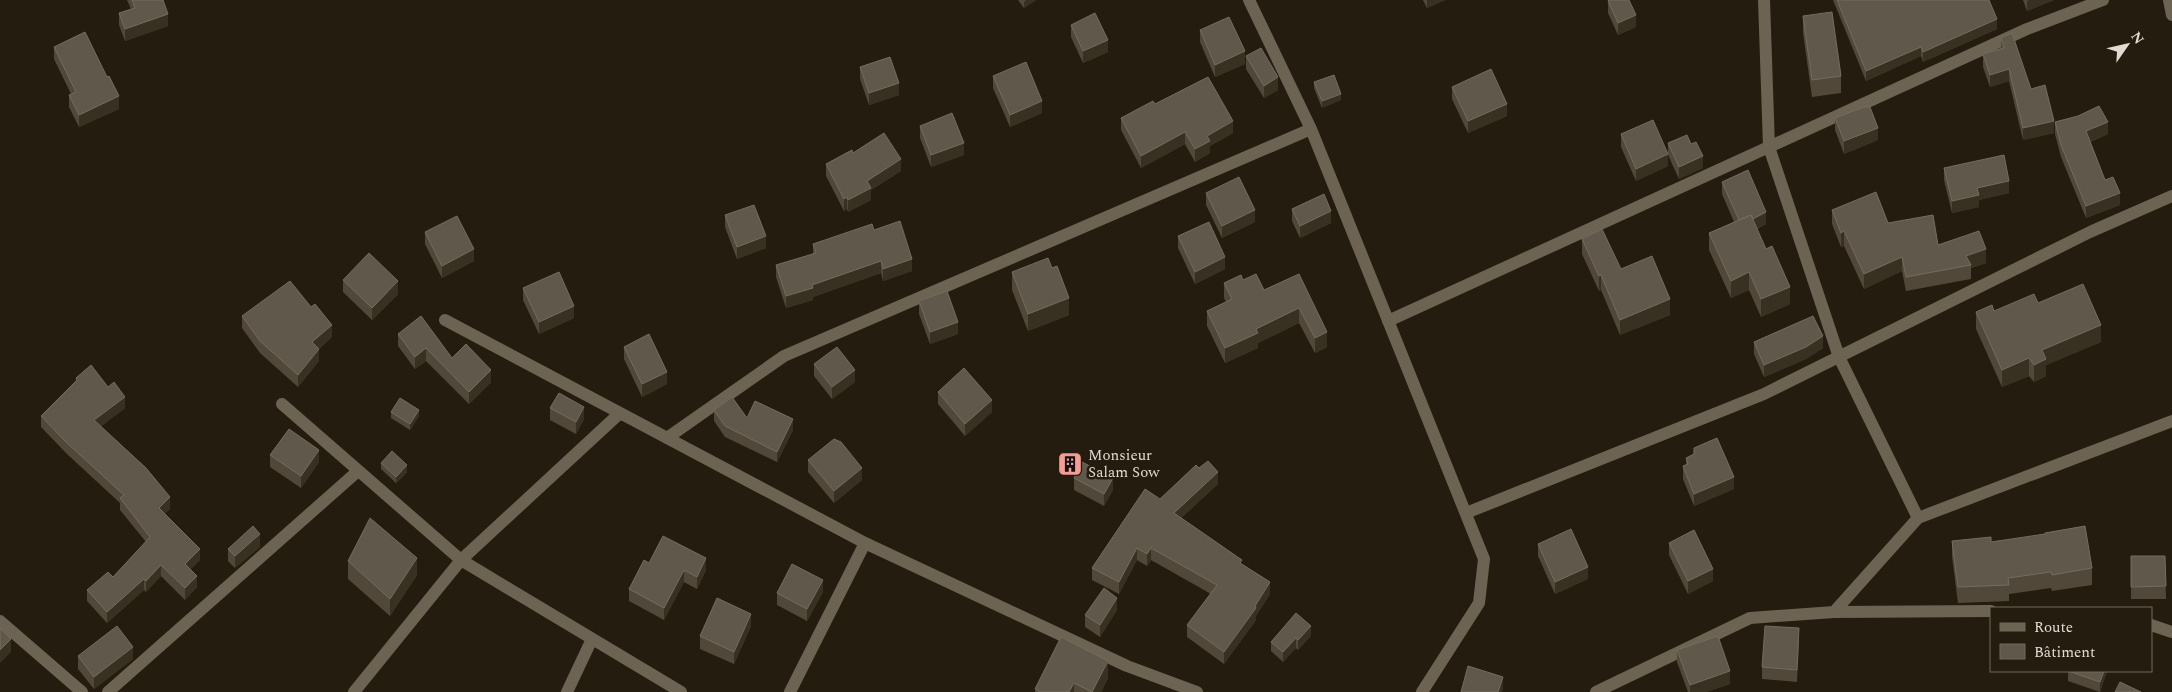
<svg xmlns="http://www.w3.org/2000/svg" width="2172" height="692" font-family="Spectral,serif">
<style>
.lines{fill:none;stroke-linecap:round;stroke-linejoin:round}
.minor{stroke:#6d6353;stroke-width:12}
.wall{fill:#51483a}
.shaded-wall{fill:#383021}
.building{fill:#60584a;stroke:#746c60}
.labels{text-anchor:middle;dominant-baseline:central;stroke-width:5;stroke-linejoin:round;paint-order:stroke}
.poi-label{font-size:15px;fill:#e1dbd3;stroke:#241c0e;text-anchor:start}
</style>
<rect width="100%" height="100%" fill="#241c0e"/>
<g class="lines">
<path class="minor" d="M 1249,0 L 1311,129 L 1484,559 L 1479,603 L 1422,692
M 1764,0 L 1769,147 L 1839,357 L 1918,518
M 2169,0 L 2172,15
M 445,320 L 865,543 L 1127,666 L 1197,692
M 1388,321 L 2027,29 L 2103,0
M 282,404 L 461,560 L 681,692
M 667,438 L 784,356 L 1311,129
M 1466,513 L 1764,394 L 2090,232 L 2172,196
M 1834,612 L 1918,518 L 2172,421
M 0,621 L 82,692
M 2151,625 L 2172,632
M 108,692 L 358,471
M 354,692 L 461,560 L 620,413
M 567,692 L 592,639
M 790,692 L 865,543
M 1596,692 L 1750,618 L 1834,612 L 1991,611"/>
</g>
<path class="wall" d="M 127,0 L 163,0 L 168,26 L 125,41 L 119,25 L 119,13 L 131,9 Z
M 1018,0 L 1036,0 L 1024,8 Z
M 1423,0 L 1445,0 L 1427,8 Z
M 1833,0 L 1989,0 L 1997,29 L 1923,62 L 1921,56 L 1866,81 Z
M 2023,0 L 2054,0 L 2027,11 Z
M 1608,1 L 1636,27 L 1618,35 L 1608,13 Z
M 1803,16 L 1841,76 L 1841,93 L 1812,97 L 1803,33 Z
M 1071,25 L 1108,52 L 1083,63 L 1071,37 Z
M 1200,30 L 1245,64 L 1215,77 L 1200,42 Z
M 2001,38 L 2031,89 L 2054,133 L 2023,140 L 2009,81 L 1990,87 L 1983,67 L 1983,54 L 2001,48 Z
M 54,47 L 119,109 L 79,127 L 69,107 L 69,95 L 71,94 L 54,59 Z
M 1246,56 L 1278,90 L 1264,98 L 1246,69 Z
M 860,67 L 899,95 L 869,105 L 860,79 Z
M 993,76 L 1042,113 L 1010,127 L 993,88 Z
M 1314,82 L 1341,100 L 1322,108 L 1314,88 Z
M 1452,87 L 1507,116 L 1468,133 L 1452,99 Z
M 1155,104 L 1233,133 L 1210,146 L 1210,153 L 1195,162 L 1185,144 L 1141,168 L 1121,130 L 1121,118 Z
M 1835,118 L 1878,140 L 1844,154 L 1835,130 Z
M 2055,122 L 2108,134 L 2090,142 L 2105,180 L 2120,205 L 2086,218 L 2061,157 L 2055,134 Z
M 920,126 L 964,155 L 931,167 L 920,138 Z
M 1621,134 L 1668,154 L 1668,143 L 1691,144 L 1703,168 L 1679,179 L 1668,155 L 1668,166 L 1636,181 L 1621,147 Z
M 853,153 L 901,171 L 871,190 L 871,200 L 848,212 L 847,209 L 844,211 L 826,176 L 826,164 Z
M 1944,168 L 2009,193 L 1979,200 L 1979,207 L 1952,213 L 1944,180 Z
M 1722,182 L 1766,224 L 1757,229 L 1790,304 L 1761,317 L 1749,290 L 1731,298 L 1709,250 L 1709,233 L 1734,222 L 1722,194 Z
M 1206,193 L 1255,222 L 1222,238 L 1206,205 Z
M 1292,209 L 1331,223 L 1300,238 L 1292,221 Z
M 1832,210 L 1888,223 L 1938,245 L 1986,263 L 1971,268 L 1971,279 L 1906,291 L 1902,271 L 1864,289 L 1844,246 L 1841,247 L 1832,224 Z
M 725,215 L 766,248 L 737,259 L 725,227 Z
M 874,230 L 912,271 L 883,281 L 881,273 L 813,297 L 813,300 L 786,308 L 776,277 L 776,265 L 813,254 L 813,244 Z
M 425,232 L 474,261 L 442,278 L 425,244 Z
M 1178,236 L 1225,269 L 1195,284 L 1178,248 Z
M 1582,239 L 1621,269 L 1670,315 L 1620,335 L 1601,290 L 1599,291 L 1582,254 Z
M 1012,272 L 1069,315 L 1028,331 L 1012,290 Z
M 1299,274 L 1327,347 L 1315,353 L 1299,323 L 1258,343 L 1258,348 L 1225,363 L 1207,326 L 1207,311 L 1226,302 L 1224,298 L 1224,283 L 1243,280 L 1264,290 Z
M 343,280 L 398,294 L 372,320 L 343,292 Z
M 523,288 L 574,318 L 539,334 L 523,300 Z
M 919,301 L 958,334 L 930,344 L 919,314 Z
M 2038,303 L 2101,342 L 2046,365 L 2046,376 L 2034,382 L 2029,376 L 2002,387 L 1976,329 L 1976,312 L 1994,311 Z
M 242,316 L 332,337 L 319,349 L 319,361 L 298,387 L 260,353 L 242,328 Z
M 398,334 L 452,358 L 491,382 L 469,404 L 426,361 L 415,369 L 398,346 Z
M 1754,342 L 1823,348 L 1806,359 L 1764,377 L 1754,354 Z
M 624,347 L 667,384 L 642,397 L 624,359 Z
M 814,364 L 855,382 L 832,399 L 814,376 Z
M 76,378 L 125,408 L 100,427 L 170,509 L 165,513 L 200,560 L 190,569 L 197,587 L 185,600 L 161,576 L 146,592 L 144,590 L 107,623 L 87,601 L 87,590 L 113,577 L 146,542 L 120,510 L 120,503 L 67,454 L 41,427 L 41,416 L 76,382 Z
M 938,392 L 992,412 L 965,436 L 938,404 Z
M 550,408 L 584,419 L 576,434 L 550,420 Z
M 714,410 L 793,430 L 777,462 L 725,437 L 714,421 Z
M 391,412 L 419,416 L 410,430 L 391,418 Z
M 270,455 L 319,462 L 301,488 L 270,467 Z
M 1686,458 L 1734,489 L 1694,506 L 1683,479 L 1683,466 L 1686,465 Z
M 808,460 L 862,480 L 834,503 L 808,472 Z
M 381,463 L 407,472 L 396,483 L 381,469 Z
M 1199,468 L 1218,484 L 1181,518 L 1242,565 L 1270,594 L 1256,616 L 1256,620 L 1224,664 L 1187,637 L 1187,625 L 1211,594 L 1151,560 L 1147,566 L 1137,560 L 1119,594 L 1092,580 L 1092,568 L 1160,499 Z
M 1074,478 L 1113,490 L 1104,506 L 1074,490 Z
M 1952,541 L 1991,542 L 2092,568 L 2092,585 L 2052,591 L 2051,588 L 2009,594 L 2009,601 L 1958,603 L 1952,557 Z
M 1669,543 L 1713,581 L 1688,594 L 1669,555 Z
M 1538,544 L 1588,579 L 1555,594 L 1538,556 Z
M 260,547 L 235,568 L 228,561 L 228,549 Z
M 2131,556 L 2165,556 L 2166,599 L 2131,599 Z
M 348,561 L 417,575 L 390,616 L 348,579 Z
M 649,563 L 706,570 L 697,589 L 684,582 L 664,620 L 629,601 L 629,589 Z
M 823,592 L 807,621 L 777,605 L 777,593 Z
M 1117,610 L 1100,637 L 1085,627 L 1085,615 Z
M 751,626 L 734,664 L 700,649 L 700,636 Z
M 1311,636 L 1298,650 L 1296,648 L 1283,662 L 1271,651 L 1271,642 Z
M 1799,640 L 1797,682 L 1762,679 L 1762,667 Z
M 1677,650 L 1730,684 L 1706,692 L 1688,692 L 1677,662 Z
M 78,656 L 133,659 L 94,689 L 78,669 Z
M 2068,671 L 2107,671 L 2100,692 L 2068,681 Z
M 1108,678 L 1101,692 L 1035,692 L 1035,689 Z"/>
<path class="shaded-wall" d="M 1026,0 L 1036,0 L 1024,8 L 1024,2 Z
M 1427,0 L 1445,0 L 1427,8 Z
M 2029,0 L 2054,0 L 2027,11 L 2027,1 Z
M 168,14 L 168,26 L 125,41 L 125,29 Z
M 1636,15 L 1636,27 L 1618,35 L 1618,23 Z
M 1997,19 L 1997,29 L 1923,62 L 1923,52 Z
M 1108,40 L 1108,52 L 1083,63 L 1083,51 Z
M 1921,47 L 1921,56 L 1866,81 L 1866,71 Z
M 1245,51 L 1245,64 L 1215,77 L 1215,65 Z
M 2009,69 L 2009,81 L 1990,87 L 1990,75 Z
M 1278,77 L 1278,90 L 1264,98 L 1264,86 Z
M 899,83 L 899,95 L 869,105 L 869,93 Z
M 1341,94 L 1341,100 L 1322,108 L 1322,101 Z
M 119,96 L 119,109 L 79,127 L 79,115 Z
M 1042,101 L 1042,113 L 1010,127 L 1010,115 Z
M 1507,104 L 1507,116 L 1468,133 L 1468,121 Z
M 1233,121 L 1233,133 L 1210,146 L 1210,153 L 1195,162 L 1195,149 L 1207,136 Z
M 2054,121 L 2054,133 L 2023,140 L 2023,128 Z
M 2108,122 L 2108,134 L 2086,143 L 2086,131 Z
M 1878,128 L 1878,140 L 1844,154 L 1844,141 Z
M 1185,132 L 1185,144 L 1141,168 L 1141,156 Z
M 964,143 L 964,155 L 931,167 L 931,155 Z
M 1668,154 L 1668,166 L 1636,181 L 1636,169 Z
M 1703,156 L 1703,168 L 1679,179 L 1679,167 Z
M 901,159 L 901,171 L 871,190 L 871,200 L 848,212 L 848,200 L 867,181 Z
M 2009,181 L 2009,193 L 1979,200 L 1979,207 L 1952,213 L 1952,201 L 1977,188 Z
M 2120,193 L 2120,205 L 2086,218 L 2086,206 Z
M 847,197 L 847,209 L 844,211 L 844,199 Z
M 1255,210 L 1255,222 L 1222,238 L 1222,226 Z
M 1331,211 L 1331,223 L 1300,238 L 1300,226 Z
M 1766,212 L 1766,224 L 1741,236 L 1741,224 Z
M 1844,231 L 1844,246 L 1841,247 L 1841,233 Z
M 766,236 L 766,248 L 737,259 L 737,247 Z
M 474,249 L 474,261 L 442,278 L 442,266 Z
M 1986,249 L 1986,263 L 1971,268 L 1971,265 L 1966,256 Z
M 1225,257 L 1225,269 L 1195,284 L 1195,272 Z
M 1902,257 L 1902,271 L 1864,289 L 1864,274 Z
M 912,259 L 912,271 L 883,281 L 883,269 Z
M 881,261 L 881,273 L 813,297 L 813,300 L 786,308 L 786,296 L 812,285 Z
M 1749,272 L 1749,290 L 1731,298 L 1731,281 Z
M 1601,275 L 1601,290 L 1599,291 L 1599,276 Z
M 398,281 L 398,294 L 372,320 L 372,308 Z
M 1790,287 L 1790,304 L 1761,317 L 1761,299 Z
M 1069,298 L 1069,315 L 1028,331 L 1028,314 Z
M 1670,299 L 1670,315 L 1620,335 L 1620,320 Z
M 574,306 L 574,318 L 539,334 L 539,322 Z
M 1299,308 L 1299,323 L 1258,343 L 1258,348 L 1225,363 L 1225,348 L 1256,329 Z
M 958,322 L 958,334 L 930,344 L 930,332 Z
M 332,325 L 332,337 L 319,349 L 319,361 L 298,387 L 298,375 L 312,342 Z
M 2101,325 L 2101,342 L 2046,365 L 2046,376 L 2034,382 L 2034,365 L 2042,350 Z
M 1327,332 L 1327,347 L 1315,353 L 1315,338 Z
M 1823,336 L 1823,348 L 1806,359 L 1764,377 L 1764,365 Z
M 426,348 L 426,361 L 415,369 L 415,357 Z
M 2029,358 L 2029,376 L 2002,387 L 2002,370 Z
M 491,370 L 491,382 L 469,404 L 469,392 Z
M 855,370 L 855,382 L 832,399 L 832,387 Z
M 667,372 L 667,384 L 642,397 L 642,384 Z
M 125,397 L 125,408 L 94,432 L 94,420 Z
M 992,400 L 992,412 L 965,436 L 965,424 Z
M 584,407 L 584,419 L 576,434 L 576,422 Z
M 419,410 L 419,416 L 410,430 L 410,424 Z
M 793,419 L 793,430 L 777,462 L 777,452 Z
M 319,450 L 319,462 L 301,488 L 301,476 Z
M 407,465 L 407,472 L 396,483 L 396,477 Z
M 862,468 L 862,480 L 834,503 L 834,491 Z
M 1218,472 L 1218,484 L 1174,525 L 1174,513 Z
M 1734,477 L 1734,489 L 1694,506 L 1694,494 Z
M 1113,478 L 1113,490 L 1104,506 L 1104,494 Z
M 170,497 L 170,509 L 159,519 L 159,508 Z
M 260,534 L 260,547 L 235,568 L 235,556 Z
M 1137,548 L 1137,560 L 1119,594 L 1119,582 Z
M 1151,548 L 1151,560 L 1147,566 L 1147,554 Z
M 200,549 L 200,560 L 185,575 L 185,564 Z
M 417,558 L 417,575 L 390,616 L 390,599 Z
M 706,558 L 706,570 L 697,589 L 697,577 Z
M 161,565 L 161,576 L 146,592 L 146,581 Z
M 1588,567 L 1588,579 L 1555,594 L 1555,582 Z
M 1713,569 L 1713,581 L 1688,594 L 1688,581 Z
M 684,570 L 684,582 L 664,620 L 664,608 Z
M 197,576 L 197,587 L 185,600 L 185,588 Z
M 144,579 L 144,590 L 107,623 L 107,612 Z
M 823,580 L 823,592 L 807,621 L 807,609 Z
M 1270,582 L 1270,594 L 1256,616 L 1256,620 L 1224,664 L 1224,652 Z
M 1117,598 L 1117,610 L 1100,637 L 1100,625 Z
M 751,614 L 751,626 L 734,664 L 734,652 Z
M 1311,626 L 1311,636 L 1298,650 L 1298,640 Z
M 1799,628 L 1799,640 L 1797,682 L 1797,670 Z
M 1296,638 L 1296,648 L 1283,662 L 1283,652 Z
M 11,639 L 11,652 L 0,663 L 0,650 Z
M 133,647 L 133,659 L 94,689 L 94,677 Z
M 1108,661 L 1108,678 L 1101,692 L 1092,692 Z
M 1730,671 L 1730,684 L 1706,692 L 1690,692 L 1690,685 Z
M 2104,671 L 2107,671 L 2100,692 L 2100,682 Z
M 1503,677 L 1503,689 L 1502,692 L 1498,692 Z
M 1074,683 L 1074,692 L 1069,692 Z"/>
<path class="building" d="M 132,0 L 163,0 L 168,14 L 125,29 L 119,13 L 135,8 Z
M 1609,0 L 1629,0 L 1636,15 L 1618,23 L 1608,1 Z
M 1837,0 L 1989,0 L 1997,19 L 1923,52 L 1921,47 L 1866,71 Z
M 1832,12 L 1841,76 L 1812,80 L 1803,16 Z
M 1095,13 L 1108,40 L 1083,51 L 1071,25 Z
M 1229,17 L 1245,51 L 1215,65 L 1200,30 Z
M 85,32 L 107,77 L 109,76 L 119,96 L 79,115 L 69,95 L 76,92 L 54,47 Z
M 2012,33 L 2031,89 L 2045,85 L 2054,121 L 2023,128 L 2009,69 L 1990,75 L 1983,54 L 2004,48 L 2001,38 Z
M 1261,48 L 1278,77 L 1264,86 L 1246,56 Z
M 890,57 L 899,83 L 869,93 L 860,67 Z
M 1026,62 L 1042,101 L 1010,115 L 993,76 Z
M 1491,69 L 1507,104 L 1468,121 L 1452,87 Z
M 1334,75 L 1341,94 L 1322,101 L 1314,82 Z
M 1208,77 L 1233,121 L 1207,136 L 1210,141 L 1195,149 L 1185,132 L 1141,156 L 1121,118 L 1153,101 L 1155,104 Z
M 2099,106 L 2108,122 L 2086,131 L 2105,180 L 2113,177 L 2120,193 L 2086,206 L 2061,145 L 2055,122 L 2078,116 Z
M 1864,107 L 1870,107 L 1878,128 L 1844,141 L 1835,118 Z
M 952,113 L 964,143 L 931,155 L 920,126 Z
M 1653,120 L 1668,154 L 1636,169 L 1621,134 Z
M 884,133 L 901,159 L 867,181 L 871,188 L 848,200 L 847,197 L 844,199 L 826,164 L 852,150 L 853,153 Z
M 1687,135 L 1691,144 L 1696,142 L 1703,156 L 1679,167 L 1668,143 Z
M 2004,155 L 2009,181 L 1977,188 L 1979,195 L 1952,201 L 1944,168 Z
M 1748,170 L 1766,212 L 1753,219 L 1751,215 L 1739,220 L 1722,182 Z
M 1239,177 L 1255,210 L 1222,226 L 1206,193 Z
M 1876,192 L 1888,223 L 1933,215 L 1938,245 L 1979,231 L 1986,249 L 1966,256 L 1971,265 L 1906,277 L 1902,257 L 1864,274 L 1844,231 L 1841,233 L 1832,210 Z
M 1324,194 L 1331,211 L 1300,226 L 1292,209 Z
M 754,205 L 766,236 L 737,247 L 725,215 Z
M 1751,215 L 1766,249 L 1772,246 L 1790,287 L 1761,299 L 1749,272 L 1731,281 L 1709,233 Z
M 457,216 L 474,249 L 442,266 L 425,232 Z
M 900,221 L 912,259 L 883,269 L 881,261 L 812,285 L 813,288 L 786,296 L 776,265 L 816,253 L 813,244 L 872,224 L 874,230 Z
M 1209,222 L 1225,257 L 1195,272 L 1178,236 Z
M 1602,229 L 1621,269 L 1652,256 L 1670,299 L 1620,320 L 1601,275 L 1599,276 L 1582,239 Z
M 369,253 L 398,281 L 372,308 L 343,280 Z
M 1048,258 L 1052,268 L 1057,266 L 1069,298 L 1028,314 L 1012,272 Z
M 559,272 L 574,306 L 539,322 L 523,288 Z
M 1256,274 L 1264,290 L 1299,274 L 1327,332 L 1315,338 L 1299,308 L 1256,329 L 1258,333 L 1225,348 L 1207,311 L 1232,299 L 1224,283 L 1241,275 L 1243,280 Z
M 290,281 L 311,307 L 315,304 L 332,325 L 312,342 L 319,349 L 298,375 L 260,341 L 242,316 Z
M 2083,284 L 2101,325 L 2042,350 L 2046,359 L 2034,365 L 2029,358 L 2002,370 L 1976,312 L 1992,305 L 1994,311 L 2034,294 L 2038,303 Z
M 947,291 L 958,322 L 930,332 L 919,301 Z
M 421,316 L 452,358 L 466,344 L 491,370 L 469,392 L 426,348 L 415,357 L 398,334 Z
M 1813,316 L 1823,336 L 1806,347 L 1764,365 L 1754,342 Z
M 649,334 L 667,372 L 642,384 L 624,347 Z
M 837,347 L 855,370 L 832,387 L 814,364 Z
M 91,365 L 108,387 L 114,382 L 125,397 L 94,420 L 146,468 L 170,497 L 159,508 L 200,549 L 185,564 L 197,576 L 185,588 L 161,565 L 146,581 L 144,579 L 107,612 L 87,590 L 108,572 L 113,577 L 150,537 L 120,498 L 124,495 L 67,443 L 41,416 L 77,380 L 76,378 Z
M 964,368 L 992,400 L 965,424 L 938,392 Z
M 559,393 L 584,407 L 576,422 L 550,408 Z
M 732,397 L 747,418 L 755,401 L 793,419 L 777,452 L 725,426 L 714,410 Z
M 400,398 L 419,410 L 410,424 L 391,412 Z
M 289,429 L 319,450 L 301,476 L 270,455 Z
M 1717,438 L 1734,477 L 1694,494 L 1683,466 L 1688,464 L 1686,458 L 1694,454 L 1694,448 Z
M 834,439 L 841,442 L 862,468 L 834,491 L 808,460 Z
M 392,451 L 407,465 L 396,477 L 381,463 Z
M 1208,461 L 1218,472 L 1174,513 L 1242,560 L 1240,563 L 1270,582 L 1255,606 L 1256,608 L 1224,652 L 1187,625 L 1217,585 L 1151,548 L 1147,554 L 1137,548 L 1119,582 L 1092,568 L 1145,489 L 1160,499 L 1196,465 L 1199,468 Z
M 1082,462 L 1113,478 L 1104,494 L 1074,478 Z
M 370,518 L 417,558 L 390,599 L 348,561 Z
M 253,526 L 260,534 L 235,556 L 228,549 Z
M 2085,526 L 2092,568 L 2052,575 L 2051,572 L 2008,578 L 2009,585 L 1958,587 L 1952,541 L 1991,537 L 1991,542 L 2045,534 L 2045,533 Z
M 1571,529 L 1588,567 L 1555,582 L 1538,544 Z
M 1694,530 L 1713,569 L 1688,581 L 1669,543 Z
M 663,536 L 706,558 L 697,577 L 684,570 L 664,608 L 629,589 L 644,560 L 649,563 Z
M 2131,556 L 2165,556 L 2166,586 L 2131,587 Z
M 792,564 L 823,580 L 807,609 L 777,593 Z
M 1104,588 L 1117,598 L 1100,625 L 1085,615 Z
M 717,598 L 751,614 L 734,652 L 700,636 Z
M 1296,613 L 1311,626 L 1298,640 L 1296,638 L 1283,652 L 1271,642 Z
M 117,626 L 133,647 L 94,677 L 78,656 Z
M 1765,626 L 1799,628 L 1797,670 L 1762,667 Z
M 0,628 L 11,639 L 0,650 Z
M 1718,636 L 1730,671 L 1690,685 L 1677,650 Z
M 1061,637 L 1108,661 L 1092,692 L 1074,683 L 1069,692 L 1040,692 L 1035,689 Z
M 1468,666 L 1503,677 L 1498,692 L 1461,692 Z
M 2068,671 L 2104,671 L 2100,682 Z
M 2120,682 L 2141,692 L 2115,692 Z"/>
<defs>
<symbol id="building-square" viewBox="-11 -11 22 22"><rect x="-9" y="-9" width="18" height="18" rx="4" fill="#f59c94" stroke="#241c0e"/><path d="M-4-6H4V6H1V3H-1V6H-4ZM-2.5-4.3h1.7v1.8h-1.7ZM.8-4.3h1.7v1.8H.8ZM-2.5-1h1.7V.8h-1.7ZM.8-1h1.7V.8H.8Z" fill="#111"/></symbol>
</defs>
<g fill-rule="evenodd">
<use href="#building-square" x="1056" y="450" width="28" height="28"/>
</g>
<g class="labels">
<g class="poi-label">
<text x="1088" y="455">Monsieur<tspan x="1088" dy="17">Salam Sow</tspan></text>
</g>
</g>
<rect x="1990" y="607" width="162" height="65" fill="#241c0e" stroke="#70685d"/>
<rect x="2000" y="623" width="25" height="8" fill="#6d6353" stroke="#70685d"/>
<text x="2034" y="632" font-size="15" fill="#e1dbd3">Route</text>
<rect x="2000" y="644" width="25" height="15" fill="#60584a" stroke="#70685d"/>
<text x="2034" y="657" font-size="15" fill="#e1dbd3">Bâtiment</text>
<g transform="translate(2127 45) rotate(56)" stroke="#241c0e" stroke-width="4" paint-order="stroke">
<path d="M0-4L9 19L0 12L-9 19Z" fill="#e1dbd3"/>
<text y="-8" font-size="14" font-weight="bold" text-anchor="middle" fill="#e1dbd3">N</text>
</g>
</svg>
